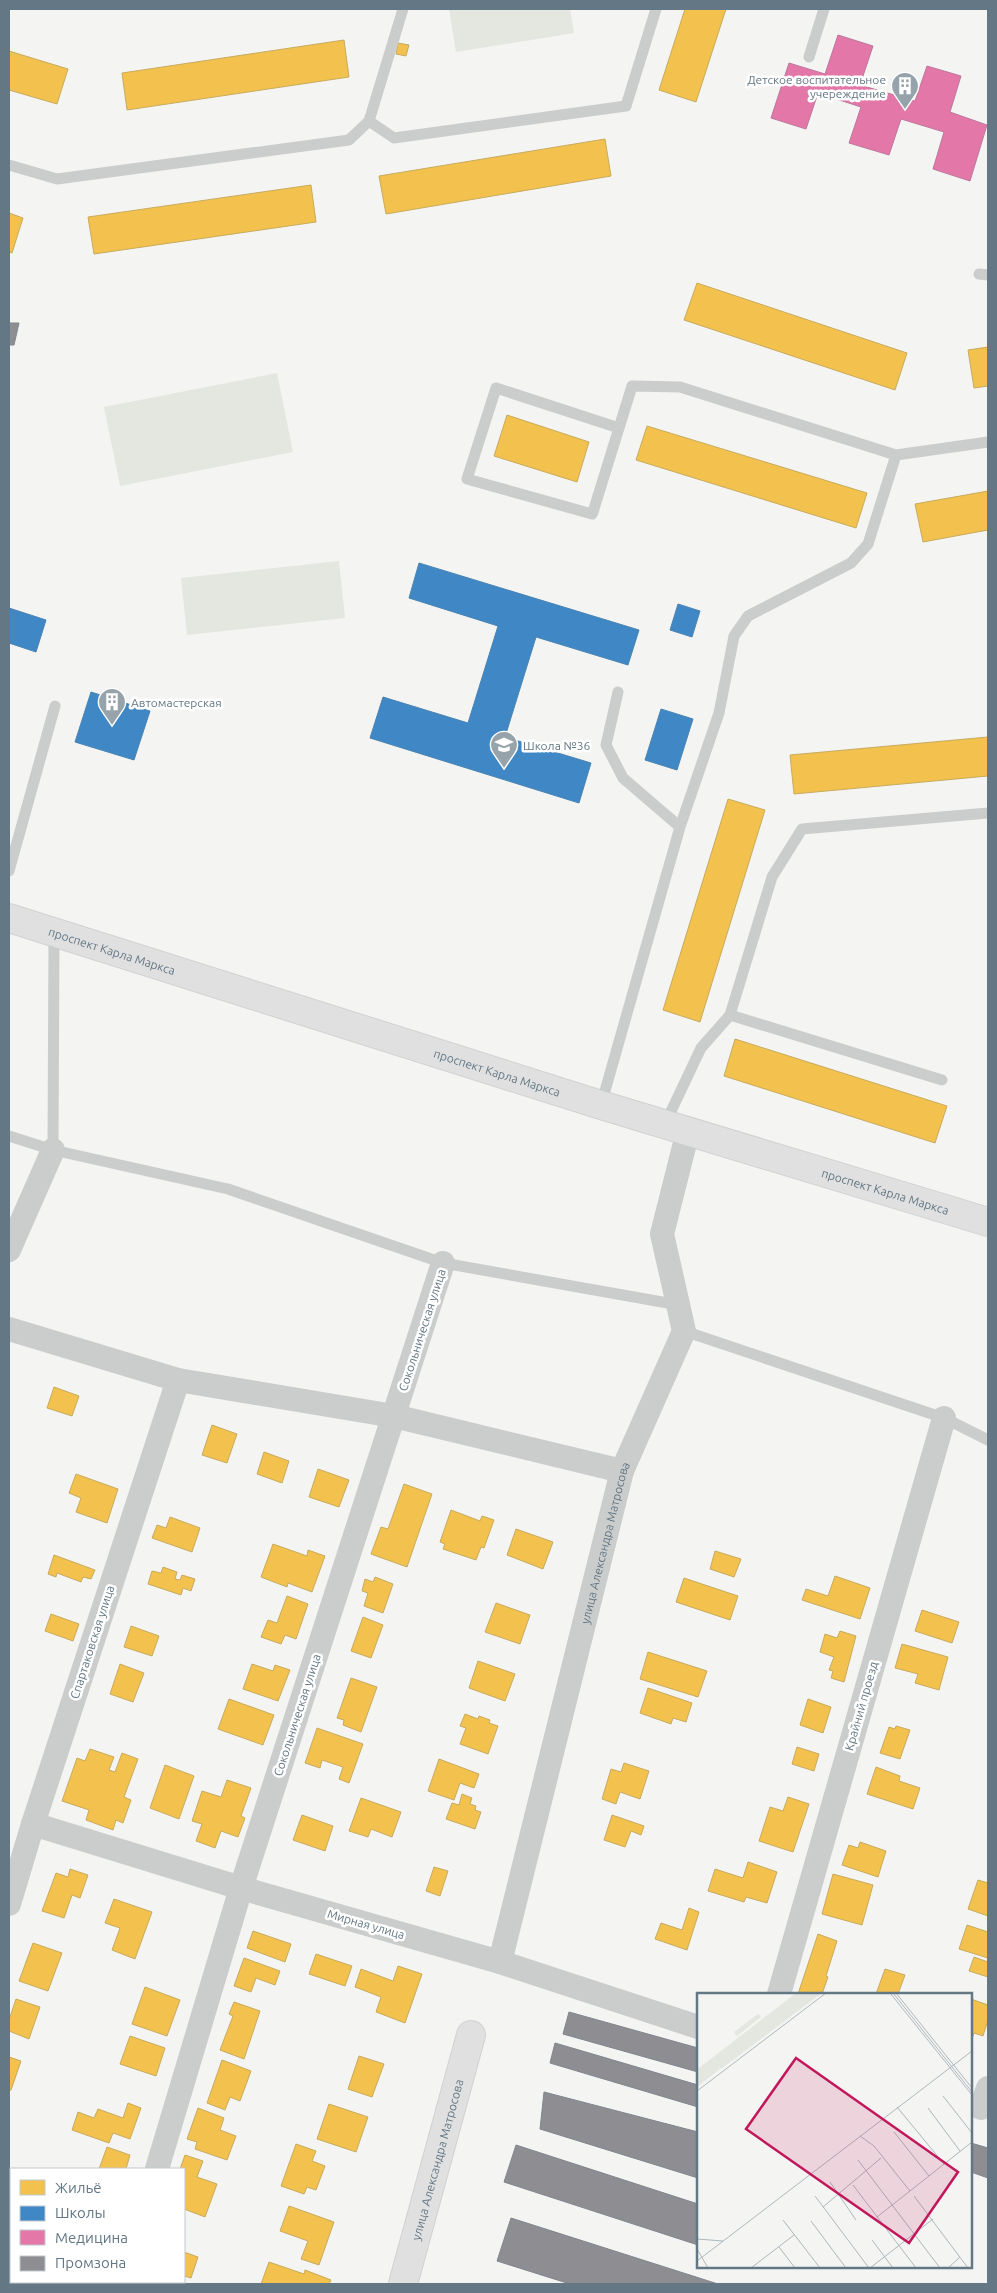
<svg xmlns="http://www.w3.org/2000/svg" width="997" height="2293" font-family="Ubuntu,sans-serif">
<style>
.green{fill:#e4e7e0}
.homes{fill:#f2c14e;stroke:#c7ab5e}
.schools{fill:#3f88c5;stroke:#4a83b2}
.health{fill:#e377a8;stroke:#bd779d}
.industry{fill:#8d8d92;stroke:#80868e}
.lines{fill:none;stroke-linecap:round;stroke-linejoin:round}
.secondary-casing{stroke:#d0d2d2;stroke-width:30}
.lane{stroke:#cbcdcd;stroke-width:11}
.street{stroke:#cbcdcd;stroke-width:24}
.secondary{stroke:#e0e0e0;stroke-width:28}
.labels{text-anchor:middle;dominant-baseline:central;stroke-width:5;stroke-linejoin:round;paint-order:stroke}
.poi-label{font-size:12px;fill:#637784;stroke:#fff;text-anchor:start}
.street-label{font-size:12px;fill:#637784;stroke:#fff}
.inset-road{fill:none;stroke:#adb7bc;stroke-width:1}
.view{fill:#c2185b;fill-opacity:0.15;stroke:#c2185b;stroke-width:2.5}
.inset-edge{fill:none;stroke:#637784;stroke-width:2.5}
</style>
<rect width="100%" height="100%" fill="#f4f4f2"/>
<path class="green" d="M 449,9 L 570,9 L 574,33 L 456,52 Z
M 277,373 L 293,452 L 120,486 L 104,407 Z
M 339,561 L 345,618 L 187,635 L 181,578 Z"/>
<path class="homes" d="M 685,9 L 726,9 L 696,102 L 659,90 Z
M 344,40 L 349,77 L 127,110 L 122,73 Z
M 398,43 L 409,45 L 406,56 L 396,54 Z
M 9,51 L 68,69 L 57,104 L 9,90 Z
M 605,139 L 611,176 L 386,214 L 379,176 Z
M 311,185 L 316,222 L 94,254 L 88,217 Z
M 9,213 L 23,218 L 12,253 L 9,252 Z
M 697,283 L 907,353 L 895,390 L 684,320 Z
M 988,347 L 988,386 L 974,388 L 968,350 Z
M 507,415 L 589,442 L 577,482 L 494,456 Z
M 647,426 L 867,493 L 856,528 L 636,460 Z
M 988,491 L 988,530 L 923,542 L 915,504 Z
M 988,737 L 988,776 L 794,794 L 790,755 Z
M 728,799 L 765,810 L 700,1022 L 663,1010 Z
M 735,1039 L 947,1106 L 935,1143 L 724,1076 Z
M 54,1387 L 79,1396 L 72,1416 L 47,1408 Z
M 212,1425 L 237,1434 L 227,1463 L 202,1455 Z
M 264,1452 L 289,1461 L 282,1483 L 257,1474 Z
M 318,1469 L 349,1480 L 339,1507 L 309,1497 Z
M 76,1474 L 118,1489 L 107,1523 L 76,1512 L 81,1498 L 69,1493 Z
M 404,1484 L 432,1494 L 407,1567 L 371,1554 L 381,1527 L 388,1529 Z
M 451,1510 L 480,1521 L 482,1516 L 494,1520 L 484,1548 L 481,1547 L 476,1560 L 443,1549 L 445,1544 L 440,1542 Z
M 170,1517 L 200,1528 L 192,1552 L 152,1538 L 157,1525 L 166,1528 Z
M 516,1529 L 553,1542 L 543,1569 L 507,1555 Z
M 273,1544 L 307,1556 L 308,1550 L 325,1556 L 312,1592 L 288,1583 L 287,1587 L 261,1577 Z
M 715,1551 L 741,1559 L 734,1577 L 710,1569 Z
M 54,1555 L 95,1570 L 91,1579 L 83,1577 L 81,1582 L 57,1573 L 56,1577 L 48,1574 Z
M 163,1567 L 177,1572 L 175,1579 L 180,1580 L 182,1575 L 195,1579 L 191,1591 L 183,1588 L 181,1595 L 148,1584 L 152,1571 L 161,1573 Z
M 835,1576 L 870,1588 L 860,1619 L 802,1600 L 806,1589 L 828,1596 Z
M 375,1577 L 393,1584 L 383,1613 L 364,1606 L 368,1593 L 362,1591 L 365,1579 L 373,1582 Z
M 684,1578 L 738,1596 L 730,1620 L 676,1602 Z
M 287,1596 L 308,1604 L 296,1639 L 285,1635 L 281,1644 L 261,1637 L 268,1620 L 277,1623 Z
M 496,1603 L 530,1615 L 520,1644 L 485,1632 Z
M 922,1610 L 959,1622 L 952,1643 L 915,1631 Z
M 51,1614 L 79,1624 L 73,1641 L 45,1631 Z
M 363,1617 L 383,1625 L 371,1658 L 351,1651 Z
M 131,1626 L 159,1636 L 152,1656 L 124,1647 Z
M 840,1631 L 856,1636 L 844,1682 L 831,1678 L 833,1671 L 829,1670 L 834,1657 L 820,1652 L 825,1634 L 837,1638 Z
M 902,1644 L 948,1657 L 939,1690 L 915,1683 L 918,1674 L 895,1668 Z
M 648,1652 L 707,1671 L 698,1697 L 640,1679 Z
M 478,1661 L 515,1674 L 505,1701 L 469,1688 Z
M 120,1664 L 144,1673 L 133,1702 L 110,1694 Z
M 252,1664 L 273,1671 L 275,1665 L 290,1670 L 278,1701 L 243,1689 Z
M 351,1678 L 377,1687 L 361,1732 L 343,1725 L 344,1720 L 337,1718 Z
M 648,1688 L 692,1703 L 686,1722 L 673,1718 L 671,1724 L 640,1713 Z
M 229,1699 L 274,1715 L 263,1745 L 218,1729 Z
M 808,1699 L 831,1707 L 823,1733 L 800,1725 Z
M 465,1714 L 478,1719 L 479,1716 L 490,1720 L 489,1723 L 498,1726 L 488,1754 L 460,1744 L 466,1728 L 460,1726 Z
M 896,1726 L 910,1730 L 900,1759 L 880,1753 L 889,1727 L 895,1729 Z
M 317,1728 L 363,1744 L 349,1783 L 339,1779 L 343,1767 L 322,1760 L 320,1768 L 305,1763 Z
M 797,1747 L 819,1754 L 814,1771 L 792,1764 Z
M 90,1749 L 114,1757 L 109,1770 L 115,1772 L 122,1753 L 138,1759 L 124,1797 L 131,1800 L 123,1823 L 116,1820 L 113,1830 L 86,1820 L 89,1810 L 62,1801 L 77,1758 L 85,1761 Z
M 439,1759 L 479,1774 L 474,1788 L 460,1783 L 454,1800 L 428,1791 Z
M 624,1763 L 649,1771 L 640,1799 L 620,1792 L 616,1804 L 602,1799 L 611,1769 L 621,1772 Z
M 165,1765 L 194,1776 L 179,1819 L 150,1808 Z
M 876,1767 L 900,1776 L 899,1781 L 920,1788 L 913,1809 L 867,1794 Z
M 227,1780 L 251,1788 L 241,1816 L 245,1818 L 238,1837 L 221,1831 L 215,1848 L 196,1841 L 202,1824 L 192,1821 L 202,1791 L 221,1797 Z
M 462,1794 L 472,1798 L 470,1804 L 476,1806 L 475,1810 L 481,1812 L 475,1829 L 446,1819 L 452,1803 L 459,1805 Z
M 788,1797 L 809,1804 L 793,1852 L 759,1841 L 770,1807 L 783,1811 Z
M 361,1798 L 401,1812 L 392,1837 L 371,1829 L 368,1837 L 349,1831 Z
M 302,1815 L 333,1826 L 325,1851 L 293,1840 Z
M 612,1815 L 644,1826 L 641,1835 L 631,1831 L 625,1847 L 604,1840 Z
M 860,1842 L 886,1851 L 878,1877 L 842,1865 L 849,1845 L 858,1848 Z
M 748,1862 L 777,1872 L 767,1903 L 746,1897 L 744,1902 L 708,1891 L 715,1869 L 743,1878 Z
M 434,1867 L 448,1871 L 440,1896 L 426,1891 Z
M 70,1869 L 88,1875 L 80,1898 L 72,1895 L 64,1918 L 42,1911 L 56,1873 L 68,1877 Z
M 833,1874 L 873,1885 L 862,1925 L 822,1914 Z
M 978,1880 L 988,1883 L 988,1916 L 968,1909 Z
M 114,1899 L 152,1912 L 135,1959 L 112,1950 L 120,1928 L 105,1923 Z
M 689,1908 L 699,1912 L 687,1950 L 655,1939 L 661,1923 L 682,1930 Z
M 967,1925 L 988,1932 L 988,1958 L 959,1949 Z
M 253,1931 L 291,1944 L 285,1962 L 247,1948 Z
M 818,1934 L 837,1941 L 826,1976 L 828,1977 L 822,1994 L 798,1994 Z
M 33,1943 L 62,1953 L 48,1991 L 19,1981 Z
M 316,1954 L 352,1966 L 345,1986 L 309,1974 Z
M 974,1957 L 988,1962 L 988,1977 L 969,1971 Z
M 244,1958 L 280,1971 L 275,1985 L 256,1978 L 251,1992 L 234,1986 Z
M 398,1966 L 422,1974 L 405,2023 L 376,2012 L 381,1997 L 355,1987 L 361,1969 L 393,1981 Z
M 885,1969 L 905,1975 L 898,1994 L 876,1994 Z
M 145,1987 L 180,2000 L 167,2036 L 132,2024 Z
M 16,1999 L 40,2007 L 29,2039 L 9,2031 L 9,2020 Z
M 971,1999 L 988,2005 L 988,2020 L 983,2036 L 974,2033 L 971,2042 Z
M 234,2002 L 260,2011 L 244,2059 L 220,2050 L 233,2016 L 229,2014 Z
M 130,2036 L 165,2048 L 156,2076 L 120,2064 Z
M 359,2056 L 384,2064 L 372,2097 L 348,2089 Z
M 9,2057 L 21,2061 L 11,2090 L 9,2090 Z
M 222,2060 L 251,2071 L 240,2101 L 230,2097 L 225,2110 L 207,2103 Z
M 128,2103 L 141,2108 L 130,2139 L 113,2133 L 109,2143 L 72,2130 L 78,2112 L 94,2118 L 98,2109 L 123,2118 Z
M 329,2104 L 368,2117 L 356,2152 L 317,2139 Z
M 198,2108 L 224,2118 L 220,2130 L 236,2136 L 227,2160 L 195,2149 L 197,2142 L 187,2139 Z
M 296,2144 L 316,2151 L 312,2161 L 325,2166 L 316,2190 L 307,2187 L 304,2194 L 281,2186 Z
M 107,2147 L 130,2155 L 126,2169 L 99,2169 Z
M 185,2155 L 203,2161 L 197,2177 L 217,2184 L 205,2217 L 184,2209 L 184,2169 L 180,2169 Z
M 289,2206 L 334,2222 L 319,2265 L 301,2259 L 308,2241 L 280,2231 Z
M 184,2252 L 198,2257 L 191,2278 L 184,2276 Z
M 269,2262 L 304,2274 L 305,2270 L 331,2280 L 329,2284 L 261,2284 Z"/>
<path class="schools" d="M 419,563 L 639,630 L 628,665 L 536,637 L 505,737 L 591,763 L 579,803 L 370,738 L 383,697 L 468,723 L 498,626 L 409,598 Z
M 678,604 L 700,611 L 692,637 L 670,630 Z
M 9,608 L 46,620 L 36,652 L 9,643 Z
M 91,692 L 150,711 L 134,760 L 75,742 Z
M 661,709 L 693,719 L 677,770 L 645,760 Z"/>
<path class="health" d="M 838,35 L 873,46 L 860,85 L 915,101 L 927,66 L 961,76 L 950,112 L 987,125 L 970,181 L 933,169 L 944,132 L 901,119 L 889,155 L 849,143 L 861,107 L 818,93 L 806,129 L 771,118 L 789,63 L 825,74 Z"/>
<path class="industry" d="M 9,323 L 19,323 L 14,345 L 9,345 Z
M 569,2012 L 698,2048 L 698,2072 L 563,2034 Z
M 555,2043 L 698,2085 L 698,2107 L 550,2063 Z
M 544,2092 L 698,2132 L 698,2178 L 540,2129 Z
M 971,2143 L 988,2148 L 988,2178 L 971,2172 Z
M 516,2145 L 698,2204 L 698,2245 L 504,2182 Z
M 511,2218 L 718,2284 L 570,2284 L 497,2261 Z"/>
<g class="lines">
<defs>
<g id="secondary">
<path id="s2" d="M 9,918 L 601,1105 L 988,1222"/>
<path id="s3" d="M 403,2284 L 471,2035"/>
</g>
</defs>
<use href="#secondary" class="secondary-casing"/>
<path class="lane" d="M 809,57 L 824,9
M 369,121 L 394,138 L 626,106 L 656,9
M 9,165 L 57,179 L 349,140 L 369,121 L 403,9
M 979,274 L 988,275
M 619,428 L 496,388 L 467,479 L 592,514 L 593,512 L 632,386 L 680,387 L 896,455 L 988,442
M 618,692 L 606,745 L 623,778 L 680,827
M 9,871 L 55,706
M 730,1015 L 942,1080
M 601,1105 L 680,827 L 719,713 L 734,636 L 748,616 L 851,563 L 868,544 L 896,455
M 665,1124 L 701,1048 L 730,1015 L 772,877 L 802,829 L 988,813
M 9,1136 L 53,1150 L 228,1189 L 443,1263 L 679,1305
M 53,1150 L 54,932
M 684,1331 L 944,1418 L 988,1440"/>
<g class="street">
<path d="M 9,1250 L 53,1150"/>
<path d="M 9,1329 L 178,1380 L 394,1416 L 622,1471"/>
<path d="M 33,1824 L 241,1888 L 500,1962 L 698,2027"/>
<path d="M 9,1904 L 33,1824 L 178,1380"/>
<path id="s1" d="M 500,1962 L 622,1471 L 684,1331 L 662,1234 L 688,1131"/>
<path d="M 779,1994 L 944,1418"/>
<path d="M 981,2108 L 988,2088"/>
<path d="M 157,2169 L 241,1888 L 443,1263"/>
<path d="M 9,2255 L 11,2256"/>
<path d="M 97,2282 L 105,2284"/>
<path d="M 122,2284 L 123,2282"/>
</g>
<use href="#secondary" class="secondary"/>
</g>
<defs>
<symbol id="building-pin" viewBox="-11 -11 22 30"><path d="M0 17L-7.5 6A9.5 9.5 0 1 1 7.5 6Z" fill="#96a3aa" stroke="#fff"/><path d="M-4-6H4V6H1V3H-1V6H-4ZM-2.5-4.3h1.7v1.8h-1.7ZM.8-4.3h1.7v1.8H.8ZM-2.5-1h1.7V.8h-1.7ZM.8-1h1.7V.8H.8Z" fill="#fff"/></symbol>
<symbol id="school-pin" viewBox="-11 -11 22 30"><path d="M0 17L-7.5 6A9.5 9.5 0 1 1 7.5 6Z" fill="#96a3aa" stroke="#fff"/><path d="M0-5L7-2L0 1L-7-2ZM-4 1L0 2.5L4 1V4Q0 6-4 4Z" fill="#fff"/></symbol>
</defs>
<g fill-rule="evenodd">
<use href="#building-pin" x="889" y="70" width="32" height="43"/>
<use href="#building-pin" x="96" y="686" width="32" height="43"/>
<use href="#school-pin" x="488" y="729" width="32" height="43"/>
</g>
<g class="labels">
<g class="poi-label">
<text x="886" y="79" text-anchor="end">Детское воспитательное<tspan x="886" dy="14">учереждение</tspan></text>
<text x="131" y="702">Автомастерская</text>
<text x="523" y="745">Школа №36</text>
</g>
<g class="street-label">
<text stroke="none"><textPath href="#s2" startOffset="108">проспект Карла Маркса</textPath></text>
<text stroke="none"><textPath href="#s2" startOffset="512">проспект Карла Маркса</textPath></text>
<text stroke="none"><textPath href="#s2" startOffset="918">проспект Карла Маркса</textPath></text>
<text transform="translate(422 1330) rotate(-72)">Сокольническая улица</text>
<text stroke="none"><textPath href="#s1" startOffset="432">улица Александра Матросова</textPath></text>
<text transform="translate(92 1642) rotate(-72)">Спартаковская улица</text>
<text transform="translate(861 1706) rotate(-74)">Крайний проезд</text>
<text transform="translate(297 1715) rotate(-72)">Сокольническая улица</text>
<text transform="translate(366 1924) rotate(16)">Мирная улица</text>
<text stroke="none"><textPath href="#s3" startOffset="129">улица Александра Матросова</textPath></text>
</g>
</g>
<g transform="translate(697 1993)">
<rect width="275" height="275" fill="#f4f4f2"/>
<path d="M 99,0 L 125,0 L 24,76 L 21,73 L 23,76 L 0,94 L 0,73 L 2,75 L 15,65 ZM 61,21 L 64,24 L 40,43 L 37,39 Z" fill="#e4e7e0"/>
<path class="inset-road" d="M 193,0 L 275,102M 196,0 L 275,99M 199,0 L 275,95M 0,98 L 129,0M 246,103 L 275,140M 200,114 L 247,171M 231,115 L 263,158M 197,139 L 232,183M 163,143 L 177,153 L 213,198M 161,167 L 243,275M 133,189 L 159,227M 156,192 L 219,275M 118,203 L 172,275M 217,203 L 271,275M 126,214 L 184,165M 180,224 L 275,149M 86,227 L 123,275M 114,228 L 149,275M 0,246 L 26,248M 175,247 L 196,275M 82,254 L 98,275M 0,256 L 11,275M 0,268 L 275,58M 54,275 L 97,242M 173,275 L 236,226M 251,275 L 263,264"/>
<path class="view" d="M 99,65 L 261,179 L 212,250 L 49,136 Z"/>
<rect width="275" height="275" class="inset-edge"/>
</g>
<rect width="997" height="2293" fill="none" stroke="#637784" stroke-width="20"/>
<rect x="10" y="2168" width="175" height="115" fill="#ffffff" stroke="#c1c9ce"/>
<rect x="20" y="2180" width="25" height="15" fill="#f2c14e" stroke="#c1c9ce"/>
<text x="55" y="2193" font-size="15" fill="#637784">Жильё</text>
<rect x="20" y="2206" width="25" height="15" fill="#3f88c5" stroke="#c1c9ce"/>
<text x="55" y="2218" font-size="15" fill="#637784">Школы</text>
<rect x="20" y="2230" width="25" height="15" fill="#e377a8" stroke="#c1c9ce"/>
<text x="55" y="2243" font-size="15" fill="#637784">Медицина</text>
<rect x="20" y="2256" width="25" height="15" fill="#8d8d92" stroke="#c1c9ce"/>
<text x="55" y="2268" font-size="15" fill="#637784">Промзона</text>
</svg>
